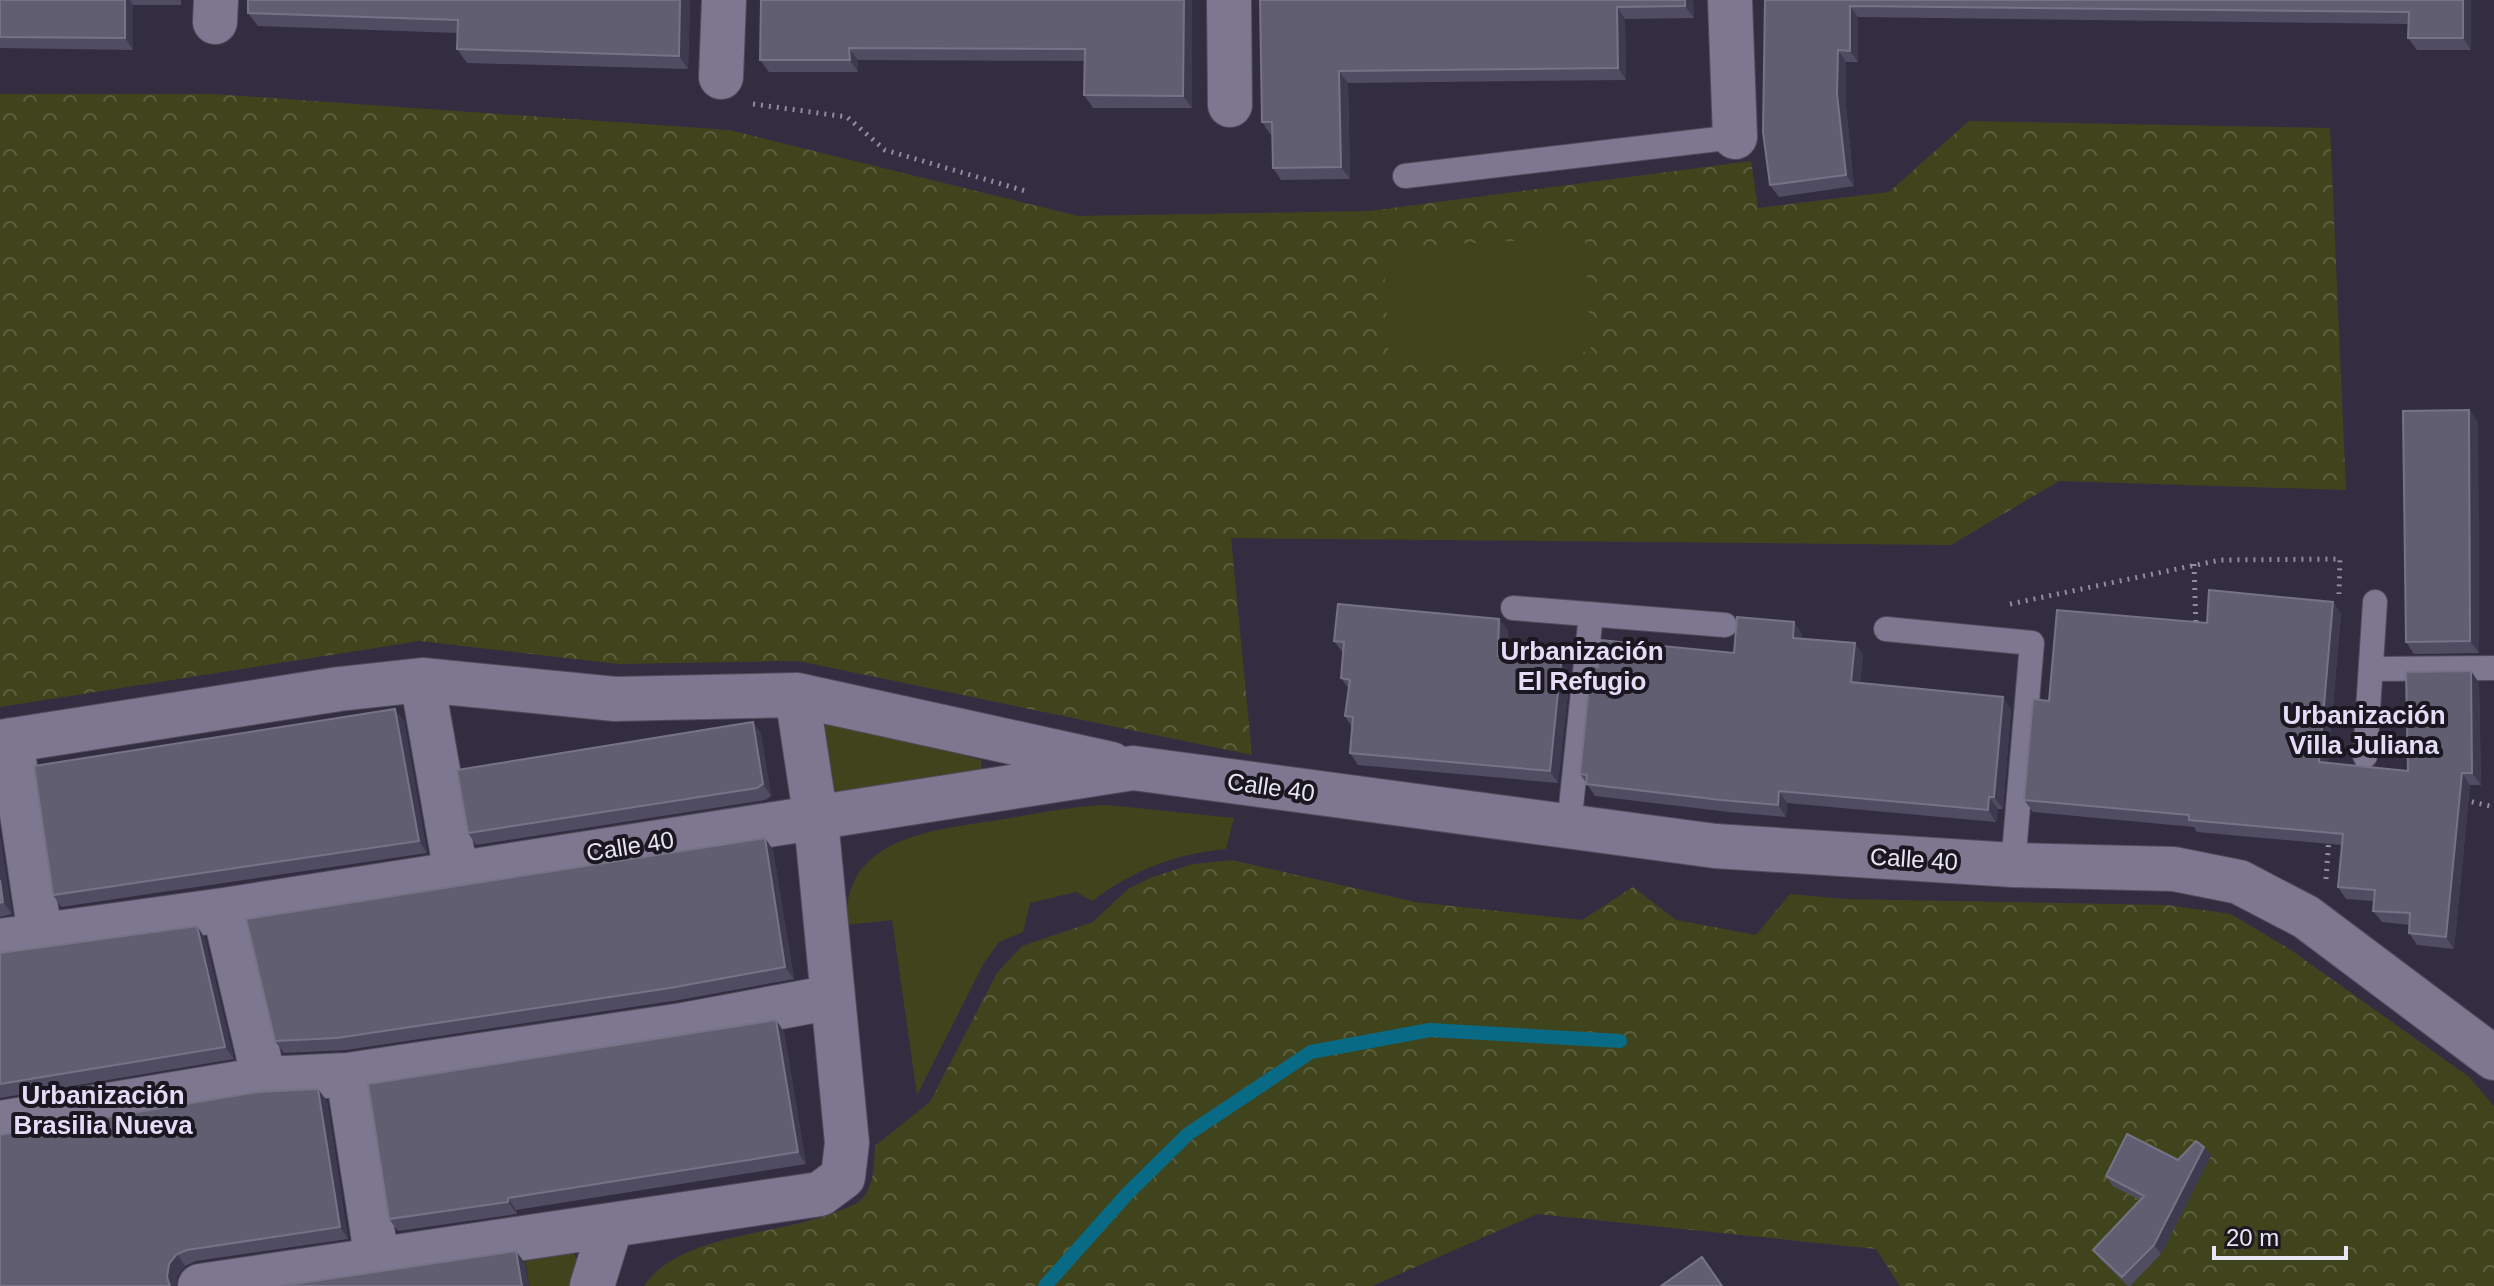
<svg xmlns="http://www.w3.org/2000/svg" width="2494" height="1286" font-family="Helvetica,sans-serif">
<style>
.forest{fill:url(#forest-crowns)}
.garden{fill:#40441c}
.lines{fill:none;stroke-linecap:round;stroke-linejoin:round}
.stream{stroke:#096a86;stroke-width:14}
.service-casing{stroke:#514b5d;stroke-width:26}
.minor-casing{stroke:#514b5d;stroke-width:46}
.path{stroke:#928d9e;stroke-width:5;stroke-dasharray:2 6;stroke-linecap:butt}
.service{stroke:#7d778f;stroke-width:24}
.minor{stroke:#7d778f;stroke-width:44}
.wall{fill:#504d63}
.shaded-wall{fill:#3e3a4f}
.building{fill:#615e72;stroke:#767386;stroke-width:2}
.labels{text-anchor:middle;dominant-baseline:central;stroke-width:8;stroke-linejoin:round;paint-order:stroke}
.street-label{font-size:24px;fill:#e9e6f3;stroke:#1a1721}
.neighbourhood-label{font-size:26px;font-weight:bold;fill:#e4ddf8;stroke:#1a1721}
</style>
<defs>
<pattern id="forest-crowns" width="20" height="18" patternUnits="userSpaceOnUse" patternTransform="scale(2)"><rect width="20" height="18" fill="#40441c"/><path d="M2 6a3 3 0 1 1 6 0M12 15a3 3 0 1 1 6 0" fill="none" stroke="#5c5f3d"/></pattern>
</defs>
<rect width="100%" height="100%" fill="#332d41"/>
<path class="forest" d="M 0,94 L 213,94 L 729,130 L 1078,216 L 1369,211 L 1751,161 L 1758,208 L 1889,192 L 1969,121 L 2330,128 L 2346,490 L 2059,481 L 1951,545 L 1231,538 L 1252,755 L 798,661 L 618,664 L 420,641 L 0,707 Z
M 1232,860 L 1415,902 L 1582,920 L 1633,887 L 1676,920 L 1756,935 L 1790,894 L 1844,899 L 2167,905 L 2231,914 L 2291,950 L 2469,1077 L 2494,1106 L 2494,1286 L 1900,1286 L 1876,1249 L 1537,1214 L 1372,1286 L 644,1286 C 680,1232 786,1235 841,1210 C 848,1207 858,1204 862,1199 C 875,1184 874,1165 875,1146 L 930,1102 L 997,973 L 1022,946 L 1093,922 L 1128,889 L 1150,878 L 1193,864 Z"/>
<path class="garden" d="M 1585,237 L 1591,352 L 1389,362 L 1383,248 Z
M 833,720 L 981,760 L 982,773 L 841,794 L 828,787 L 820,728 Z
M 1108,805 L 1234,818 L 1226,849 C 1174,854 1134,870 1092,901 L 1076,892 L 1030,903 L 1023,932 L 999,942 L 984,963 L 917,1095 L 892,920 L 847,925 C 841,837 934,830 998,820 C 1035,814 1071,806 1108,805 Z
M 573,1252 L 582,1268 L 577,1286 L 529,1286 L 525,1257 Z"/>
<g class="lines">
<path class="stream" d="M 1045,1286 L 1128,1193 L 1188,1134 L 1311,1052 L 1430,1030 L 1620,1041"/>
<defs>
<path id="service" d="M 1405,176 L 1735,137
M 1513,608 L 1725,625
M 1886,629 L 2032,643 L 2013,865
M 2371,669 L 2494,668
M 2365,756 L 2375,602
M 1569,826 L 1591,614"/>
<path id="minor" d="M 1229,0 L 1230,105
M 1730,0 L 1735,137
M 215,22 L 216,0
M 721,77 L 724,0
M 422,680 L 456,873
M 11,740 L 40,935
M 0,742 L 339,689 L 422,680 L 615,699 L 797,695 L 1111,764
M 224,910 L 264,1079
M 0,941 L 224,910 L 1133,768 L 1715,846 L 2013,865 L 2174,869 L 2239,882 L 2306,917 L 2494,1058
M 348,1075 L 377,1260
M 0,1123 L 264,1079 L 348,1075 L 683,1025 L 833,997
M 200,1286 L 820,1194 L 843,1177 L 847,1143 L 816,820 L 797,695
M 592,1286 L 611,1225"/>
</defs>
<use href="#service" class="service-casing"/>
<use href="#minor" class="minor-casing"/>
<path class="path" d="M 753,104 L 847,117 L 885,150 L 1029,192
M 2194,564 L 2196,629
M 2010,604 L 2220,560 L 2340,559 L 2339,594
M 2464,800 L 2494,807
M 2326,879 L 2329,837"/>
<use href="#service" class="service"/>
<use href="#minor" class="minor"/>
</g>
<path class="wall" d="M 0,0 L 181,0 L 181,5 L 133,5 L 133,50 L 0,48 Z
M 690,0 L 688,69 L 467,63 L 457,49 L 458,33 L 258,26 L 248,13 Z
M 761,0 L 1192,0 L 1192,108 L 1093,108 L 1084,95 L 1085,61 L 858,60 L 858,72 L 769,72 L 760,60 Z
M 1260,0 L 1693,0 L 1694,18 L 1625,19 L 1626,80 L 1348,83 L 1350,179 L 1281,180 L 1273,168 L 1272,134 L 1270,134 L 1262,122 Z
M 1765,0 L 2471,0 L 2471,50 L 2417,50 L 2408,38 L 2409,24 L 1858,17 L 1858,62 L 1846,62 L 1846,106 L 1854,186 L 1779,197 L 1770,185 Z
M 2469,410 L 2478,422 L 2479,653 L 2414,654 L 2406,642 Z
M 2333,602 L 2341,614 L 2328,763 L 2408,771 L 2471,671 L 2479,683 L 2481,785 L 2470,785 L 2454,949 L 2417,945 L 2409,933 L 2410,925 L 2382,922 L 2373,911 L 2374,901 L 2346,899 L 2338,887 L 2342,845 L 2197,832 L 2194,827 L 2033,812 L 2024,800 L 2049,701 L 2207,623 Z
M 1499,619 L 1508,631 L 1507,656 L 1570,675 L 1558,783 L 1358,765 L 1350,753 L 1352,727 L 1345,716 L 1349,689 L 1341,678 L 1343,653 L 1334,641 Z
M 1794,622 L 1802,634 L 1802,639 L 1855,643 L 1863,655 L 1860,683 L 2011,709 L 2003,809 L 1998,809 L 1996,822 L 1787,803 L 1786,817 L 1729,812 L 1595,796 L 1580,774 L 1598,667 L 1734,653 Z
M 404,721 L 427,853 L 61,907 L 53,895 Z
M 753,722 L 761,734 L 771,796 L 765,800 L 476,845 L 468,833 Z
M 0,836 L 12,914 L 0,917 Z
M 765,838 L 773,850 L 794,979 L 679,1000 L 346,1050 L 284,1053 L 275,1041 Z
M 205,938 L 234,1059 L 0,1098 L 0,953 Z
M 776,1020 L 784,1032 L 806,1164 L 516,1210 L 517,1214 L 398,1231 L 389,1219 Z
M 318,1089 L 327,1101 L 348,1239 L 196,1261 L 185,1266 L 177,1276 L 176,1286 L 0,1286 Z
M 2204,1147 L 2211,1156 L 2161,1254 L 2130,1286 L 2128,1286 L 2100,1259 L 2093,1250 L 2140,1200 L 2113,1186 L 2106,1176 L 2178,1160 Z"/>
<path class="shaded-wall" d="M 125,0 L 130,0 L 133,5 L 133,50 L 125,38 Z
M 680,0 L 690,0 L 688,69 L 679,56 Z
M 1184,0 L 1192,0 L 1192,108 L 1183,96 Z
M 1685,0 L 1693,0 L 1694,18 L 1685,6 Z
M 2463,0 L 2471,0 L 2471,50 L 2463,38 Z
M 1850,6 L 1858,17 L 1858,62 L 1850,51 Z
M 1617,7 L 1625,19 L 1626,80 L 1618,68 Z
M 849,48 L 858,60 L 858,72 L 850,60 Z
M 1838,50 L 1846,62 L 1846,106 L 1854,186 L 1846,175 L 1837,94 Z
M 1339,71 L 1348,83 L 1350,179 L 1341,167 Z
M 2469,410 L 2478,422 L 2479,653 L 2470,641 Z
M 2333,602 L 2341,614 L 2327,774 L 2319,762 Z
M 1499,619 L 1508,631 L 1506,667 L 1498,656 Z
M 1794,622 L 1802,634 L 1801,650 L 1793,638 Z
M 1855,643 L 1863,655 L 1859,694 L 1851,682 Z
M 1561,663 L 1570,675 L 1558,783 L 1550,771 Z
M 2471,671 L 2479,683 L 2481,785 L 2472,773 Z
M 2003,697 L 2011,709 L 2003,809 L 1994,797 Z
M 395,709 L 404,721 L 427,853 L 419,841 Z
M 753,722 L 761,734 L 771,796 L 763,784 Z
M 2462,773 L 2470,785 L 2454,949 L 2446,937 Z
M 1779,791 L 1787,803 L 1786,817 L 1778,805 Z
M 1989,797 L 1998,809 L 1996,822 L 1988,810 Z
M 0,836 L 12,914 L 3,902 L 0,880 Z
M 765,838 L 773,850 L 794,979 L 785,967 Z
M 197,926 L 205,938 L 234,1059 L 225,1047 Z
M 776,1020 L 784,1032 L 806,1164 L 798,1152 Z
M 318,1089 L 327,1101 L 348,1239 L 340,1227 Z
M 2204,1147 L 2211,1156 L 2161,1254 L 2154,1245 Z
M 508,1198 L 516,1210 L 517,1214 L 508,1202 Z
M 516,1251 L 525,1263 L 529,1286 L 522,1286 Z
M 177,1254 L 185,1266 L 177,1276 L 176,1286 L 170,1286 L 167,1277 L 169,1264 Z"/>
<path class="building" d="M 0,0 L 125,0 L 125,38 L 0,37 Z
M 248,0 L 680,0 L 679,56 L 457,49 L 458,20 L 248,13 Z
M 761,0 L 1184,0 L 1183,96 L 1084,95 L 1085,49 L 849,48 L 850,60 L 760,60 Z
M 1260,0 L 1685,0 L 1685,6 L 1617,7 L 1618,68 L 1339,71 L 1341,167 L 1273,168 L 1272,122 L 1262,122 Z
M 1765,0 L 2463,0 L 2463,38 L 2408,38 L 2409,12 L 1850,6 L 1850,51 L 1838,50 L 1837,94 L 1846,175 L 1770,185 L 1763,132 Z
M 2469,410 L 2470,641 L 2406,642 L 2403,411 Z
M 2209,590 L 2333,602 L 2319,762 L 2408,771 L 2406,672 L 2471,671 L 2472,773 L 2462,773 L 2446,937 L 2409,933 L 2410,913 L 2373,911 L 2375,890 L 2338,887 L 2343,834 L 2189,820 L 2189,815 L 2024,800 L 2033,699 L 2049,701 L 2057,610 L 2207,623 Z
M 1338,604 L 1499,619 L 1498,656 L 1561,663 L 1550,771 L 1350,753 L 1353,717 L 1345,716 L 1350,680 L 1341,678 L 1344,642 L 1334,641 Z
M 1737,617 L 1794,622 L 1793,638 L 1855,643 L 1851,682 L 2003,697 L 1994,797 L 1989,797 L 1988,810 L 1779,791 L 1778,805 L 1721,800 L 1586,784 L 1587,775 L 1580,774 L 1591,666 L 1598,667 L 1601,640 L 1734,653 Z
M 395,709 L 419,841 L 53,895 L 34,766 Z
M 753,722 L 763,784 L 757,788 L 468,833 L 457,770 Z
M 765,838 L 785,967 L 670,988 L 337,1038 L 275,1041 L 246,919 Z
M 0,880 L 3,902 L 0,903 Z
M 197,926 L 225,1047 L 0,1084 L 0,953 Z
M 776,1020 L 798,1152 L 508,1198 L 508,1202 L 389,1219 L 368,1084 Z
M 318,1089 L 340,1227 L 187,1250 L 177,1254 L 169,1264 L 167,1277 L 170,1286 L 0,1286 L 0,1135 L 258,1092 Z
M 2127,1134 L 2178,1160 L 2196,1141 L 2204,1147 L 2154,1245 L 2122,1277 L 2093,1250 L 2144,1196 L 2106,1176 Z
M 516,1251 L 522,1286 L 281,1286 Z
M 1702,1257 L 1722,1286 L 1661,1286 Z"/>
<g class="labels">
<g class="street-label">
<text transform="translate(1271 787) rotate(8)">Calle 40</text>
<text transform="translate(630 846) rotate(-9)">Calle 40</text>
<text transform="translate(1914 859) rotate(4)">Calle 40</text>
</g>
<g class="neighbourhood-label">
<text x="1582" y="651">Urbanización<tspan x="1582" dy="30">El Refugio</tspan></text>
<text x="2364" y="715">Urbanización<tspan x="2364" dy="30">Villa Juliana</tspan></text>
<text x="103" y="1095">Urbanización<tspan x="103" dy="30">Brasilia Nueva</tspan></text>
</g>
</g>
<path d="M2214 1246v12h132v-12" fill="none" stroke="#e9e6f3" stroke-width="4"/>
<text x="2226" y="1246" font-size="24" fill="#e9e6f3" stroke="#1a1721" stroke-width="6" paint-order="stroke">20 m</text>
</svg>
